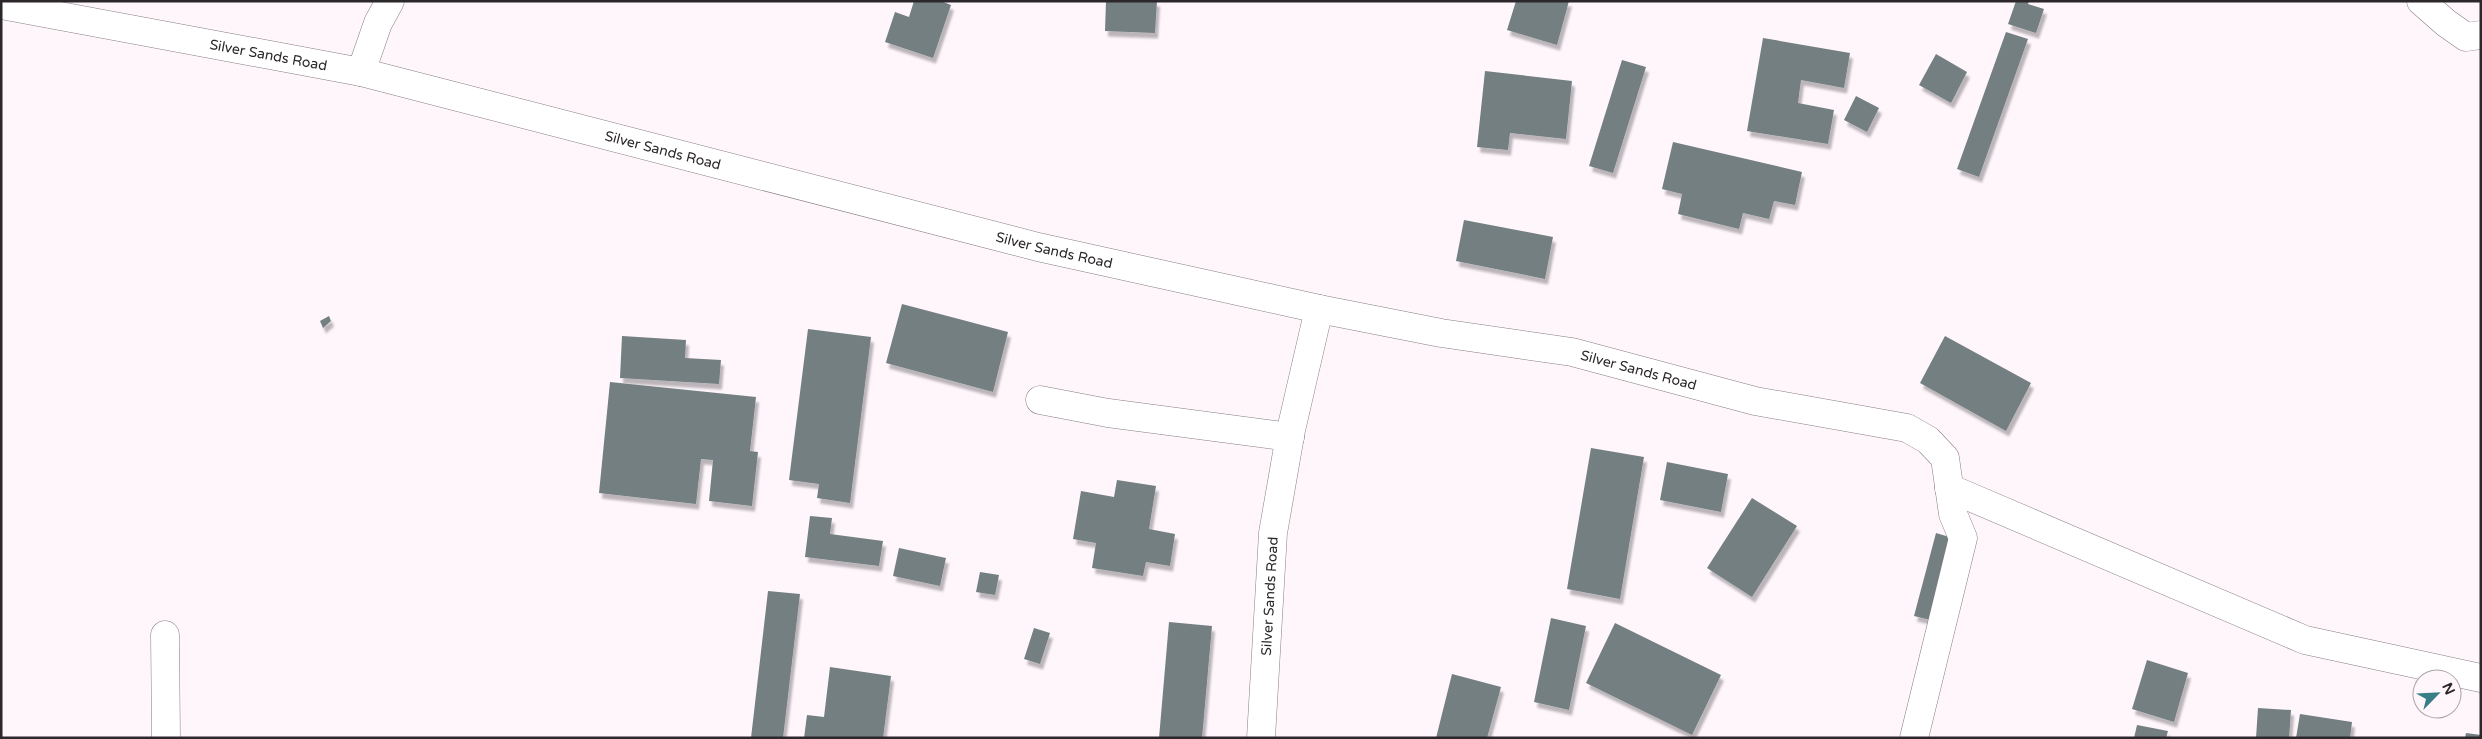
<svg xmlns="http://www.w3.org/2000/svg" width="2482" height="739" font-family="'Varela Round',sans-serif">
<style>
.building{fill:#737f81;filter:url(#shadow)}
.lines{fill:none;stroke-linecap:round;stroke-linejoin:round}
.minor-casing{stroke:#877d83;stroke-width:29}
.minor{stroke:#fff;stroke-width:28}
.labels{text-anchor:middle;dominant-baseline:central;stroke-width:4;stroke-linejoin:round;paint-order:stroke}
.street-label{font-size:14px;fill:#2b272a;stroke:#fff6fb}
</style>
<defs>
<filter id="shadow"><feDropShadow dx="3" dy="5.5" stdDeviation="1" flood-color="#0004"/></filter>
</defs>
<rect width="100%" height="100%" fill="#fff6fb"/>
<path class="building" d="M 914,1 L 941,1 L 951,5 L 933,58 L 885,42 L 895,12 L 909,17 Z
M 1106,1 L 1157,1 L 1155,33 L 1105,31 Z
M 1516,1 L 1569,1 L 1557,45 L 1507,30 Z
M 2016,1 L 2029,1 L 2028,4 L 2044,9 L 2036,33 L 2008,24 Z
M 2006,32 L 2028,39 L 1979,177 L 1957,169 Z
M 1763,38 L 1850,53 L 1844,88 L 1801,80 L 1798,103 L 1834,110 L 1828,144 L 1747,131 Z
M 1936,54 L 1967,72 L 1951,103 L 1919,85 Z
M 1622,60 L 1646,67 L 1613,173 L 1589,166 Z
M 1485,71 L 1572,81 L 1566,139 L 1510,133 L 1508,150 L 1477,147 Z
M 1856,96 L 1879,108 L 1867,132 L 1844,120 Z
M 1673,142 L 1802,172 L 1795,205 L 1774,201 L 1769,219 L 1743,213 L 1739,229 L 1678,214 L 1682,194 L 1662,189 Z
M 1464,220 L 1553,237 L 1545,279 L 1456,261 Z
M 902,304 L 1008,332 L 993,392 L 886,363 Z
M 329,316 L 331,321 L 323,328 L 320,321 Z
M 808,329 L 871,337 L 850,503 L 817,498 L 819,484 L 789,480 Z
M 622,336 L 686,340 L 685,358 L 721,360 L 719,384 L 620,378 Z
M 1945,336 L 2031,383 L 2006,431 L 1920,383 Z
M 610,382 L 756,397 L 750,451 L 758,452 L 752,506 L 709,501 L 713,460 L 701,459 L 696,504 L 599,493 Z
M 1591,448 L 1644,457 L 1620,599 L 1567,589 Z
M 1667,462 L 1728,474 L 1721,512 L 1660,500 Z
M 1117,480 L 1156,486 L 1149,529 L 1175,534 L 1170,566 L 1146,562 L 1143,576 L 1092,568 L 1096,543 L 1073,539 L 1081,491 L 1114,497 Z
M 1752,498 L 1797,526 L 1752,597 L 1707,568 Z
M 810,516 L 832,518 L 830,534 L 883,541 L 879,566 L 805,557 Z
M 1936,533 L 1956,539 L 1935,621 L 1914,616 Z
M 899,548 L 946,558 L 940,586 L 893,576 Z
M 980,572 L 999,575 L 995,595 L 976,592 Z
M 768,591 L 800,594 L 783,738 L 751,738 Z
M 1551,618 L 1586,626 L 1569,710 L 1534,702 Z
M 1169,622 L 1212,626 L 1202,738 L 1159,738 Z
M 1615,623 L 1721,675 L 1692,735 L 1586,683 Z
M 1034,628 L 1050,633 L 1040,664 L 1024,659 Z
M 2147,660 L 2188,673 L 2174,722 L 2132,709 Z
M 830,667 L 891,676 L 883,738 L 804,738 L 807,715 L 824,717 Z
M 1452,674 L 1501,687 L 1487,738 L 1436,738 Z
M 2258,708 L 2291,710 L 2289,738 L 2256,738 Z
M 2300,714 L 2352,722 L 2350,738 L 2296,738 Z
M 2137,725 L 2168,731 L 2166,738 L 2134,738 Z
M 2466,733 L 2481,735 L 2481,738 L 2465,738 Z"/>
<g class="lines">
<defs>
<g id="minor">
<path d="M 2421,1 L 2446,23 L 2466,37 L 2481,35"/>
<path id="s1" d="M 1,5 L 361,72 L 1038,247 L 1319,309 L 1441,333 L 1572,352 L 1755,401 L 1907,428 L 1928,440 L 1945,458 L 1953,514 L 1963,538 L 1914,738"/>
<path d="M 361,72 L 378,23 L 390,1"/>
<path d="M 1040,400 L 1108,413 L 1290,437"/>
<path d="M 1949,488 L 2305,640 L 2481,678"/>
<path d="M 165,635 L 166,738"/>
<path id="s2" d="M 1261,738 L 1273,533 L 1291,430 L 1319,309"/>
</g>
</defs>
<use href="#minor" class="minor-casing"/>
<use href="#minor" class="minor"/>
</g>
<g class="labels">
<g class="street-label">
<text stroke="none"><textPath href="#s1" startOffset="272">Silver Sands Road</textPath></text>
<text stroke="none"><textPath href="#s1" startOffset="678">Silver Sands Road</textPath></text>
<text stroke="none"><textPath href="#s1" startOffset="1082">Silver Sands Road</textPath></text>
<text stroke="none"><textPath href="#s1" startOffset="1679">Silver Sands Road</textPath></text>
<text stroke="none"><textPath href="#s2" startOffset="142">Silver Sands Road</textPath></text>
</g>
</g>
<rect width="2482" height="739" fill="none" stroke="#2b272a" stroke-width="5"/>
<g transform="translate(2437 694) rotate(66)"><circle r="24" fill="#fff6fb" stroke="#aaa3a7"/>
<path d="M0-4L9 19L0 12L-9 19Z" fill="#377e87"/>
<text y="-8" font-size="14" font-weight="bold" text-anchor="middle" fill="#2b272a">N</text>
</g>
</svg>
